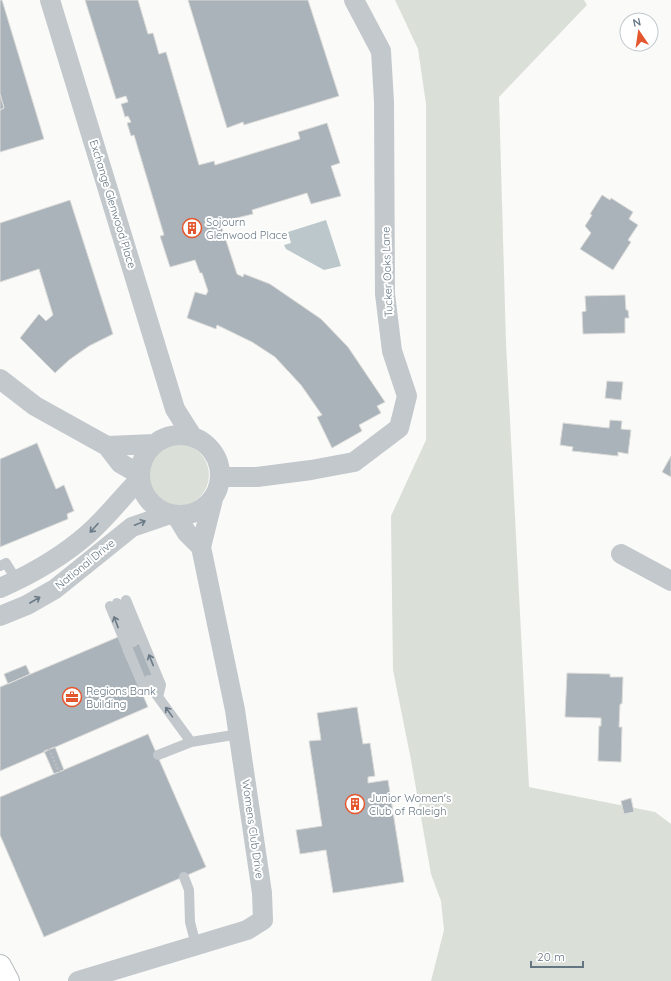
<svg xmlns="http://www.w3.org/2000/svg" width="671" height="981" font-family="Quicksand,sans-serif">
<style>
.green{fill:#dadfd7}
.water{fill:#bbc7cb}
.building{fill:#aab3b9;stroke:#dcdcda}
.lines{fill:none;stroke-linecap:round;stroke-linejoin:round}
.primary-casing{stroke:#b5babe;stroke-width:24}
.path{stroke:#bbbfc2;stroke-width:2.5;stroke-dasharray:2 2;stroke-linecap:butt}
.lane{stroke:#c3c8cc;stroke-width:10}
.street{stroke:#c3c8cc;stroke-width:20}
.primary{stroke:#fff;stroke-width:22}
.oneway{stroke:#6a7a87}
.labels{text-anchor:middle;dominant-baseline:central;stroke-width:4;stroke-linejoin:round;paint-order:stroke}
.street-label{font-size:11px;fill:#657683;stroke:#fff}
.poi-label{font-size:11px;fill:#657683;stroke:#fff;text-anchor:start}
</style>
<rect width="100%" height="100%" fill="#fafaf8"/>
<path class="green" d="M 395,0 L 584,0 L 587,5 L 499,97 L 506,343 L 529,787 L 655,812 L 671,824 L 671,981 L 431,981 L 444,930 L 441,901 L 431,874 L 411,760 L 393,670 L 391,516 L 426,440 L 426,104 L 418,49 Z
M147 475a31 31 0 1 1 62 0a31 31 0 1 1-62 0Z"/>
<path class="water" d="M 326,220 L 341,266 L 324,270 L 286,249 L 284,245 L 291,243 L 288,232 Z"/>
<path class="building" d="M 0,0 L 2,0 L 44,139 L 0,152 L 0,110 L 4,108 L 0,94 Z
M 85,0 L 138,0 L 148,34 L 153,33 L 159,54 L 166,52 L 199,165 L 214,161 L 215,165 L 300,139 L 298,132 L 327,123 L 340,163 L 331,166 L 341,196 L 311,204 L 307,193 L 252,210 L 253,214 L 220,222 L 237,274 L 243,277 L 244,274 L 270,284 L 321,319 L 348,347 L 385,402 L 377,406 L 381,413 L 359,425 L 362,431 L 332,448 L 317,417 L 322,415 L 301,385 L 275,357 L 252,342 L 217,325 L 216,329 L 187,318 L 195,292 L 206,295 L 208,291 L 202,273 L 200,273 L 195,260 L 170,267 L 160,236 L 164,235 L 134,135 L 131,136 L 127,123 L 131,122 L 128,116 L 125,117 L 121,104 L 128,102 L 126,96 L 116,99 Z
M 188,0 L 308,0 L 339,96 L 244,125 L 243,122 L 227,128 Z
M 0,94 L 4,108 L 0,110 Z
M 602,195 L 610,200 L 611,198 L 633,212 L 629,219 L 638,225 L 628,240 L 631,242 L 613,270 L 580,249 L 591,233 L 585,226 L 592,215 L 590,214 Z
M 70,200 L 113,334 L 89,346 L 69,360 L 55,373 L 20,338 L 39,314 L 46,321 L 53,315 L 39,269 L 0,282 L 0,223 Z
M 625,295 L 626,310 L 628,310 L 629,318 L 625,318 L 625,333 L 583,334 L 582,312 L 586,311 L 585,296 Z
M 607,381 L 623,382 L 621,400 L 605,398 Z
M 610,420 L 622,421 L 621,429 L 631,430 L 628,454 L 618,452 L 618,456 L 572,451 L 573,447 L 560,445 L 563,423 L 609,428 Z
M 37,443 L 56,489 L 64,485 L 74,511 L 67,514 L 68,519 L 0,547 L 0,459 Z
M 671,456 L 671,477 L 662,472 Z
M 118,637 L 148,707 L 0,771 L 0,687 Z
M 146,640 L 160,672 L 137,682 L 123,650 Z
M 26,665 L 30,674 L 8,684 L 4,674 Z
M 567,673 L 610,674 L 610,677 L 623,677 L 622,704 L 620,704 L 619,727 L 622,727 L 621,762 L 598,761 L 599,726 L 601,726 L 601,718 L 565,717 Z
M 357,707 L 363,744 L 370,743 L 375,776 L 368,777 L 368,783 L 388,780 L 404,882 L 333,893 L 326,850 L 300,854 L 296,830 L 322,826 L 309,741 L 321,740 L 317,713 Z
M 148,734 L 206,867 L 44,937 L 0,835 L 0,797 Z
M 55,747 L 64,770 L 54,774 L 44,751 Z
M 631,798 L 634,812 L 624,814 L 621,801 Z"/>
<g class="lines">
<defs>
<path id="primary" d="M 0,966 L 8,981"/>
</defs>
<use href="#primary" class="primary-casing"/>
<path class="path" d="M 49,749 L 59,772"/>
<path class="lane" d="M 0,566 L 6,563 L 17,581
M 126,600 L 161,685 L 158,697
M 117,603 L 133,642
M 110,606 L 144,688 L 153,690
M 149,680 L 153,690 L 191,742
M 158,755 L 191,742 L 239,734
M 184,877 L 189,890 L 190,922 L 196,945"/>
<path class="street" d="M 50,0 L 175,409 L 192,436
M 0,379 L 35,406 L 107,446 L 120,463 L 139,474
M140 475a40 40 0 1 1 80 0a40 40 0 1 1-80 0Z
M 107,446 L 154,444
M 220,477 L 257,477 L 311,470 L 354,462 L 399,428 L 407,396 L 392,351 L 385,294 L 384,102 L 381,51 L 354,0
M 176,515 L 187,533 L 201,547
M 621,554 L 671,581
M 0,588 C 32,574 62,557 89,533 C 107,517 122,497 140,479
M 0,616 L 27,605 L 55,589 L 132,527 L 170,514
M 78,981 L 247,930 L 263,920 L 262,893 L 235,710 L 201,547 L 213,499"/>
<use href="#primary" class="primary"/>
</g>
<defs><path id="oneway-shaft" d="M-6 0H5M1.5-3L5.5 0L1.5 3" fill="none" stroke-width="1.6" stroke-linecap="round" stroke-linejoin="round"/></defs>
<g class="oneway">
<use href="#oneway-shaft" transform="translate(140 523) rotate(-22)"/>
<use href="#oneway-shaft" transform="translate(94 528) rotate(132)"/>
<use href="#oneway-shaft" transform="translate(35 600) rotate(-30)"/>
<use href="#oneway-shaft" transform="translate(116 622) rotate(-111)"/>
<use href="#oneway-shaft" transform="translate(151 660) rotate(-112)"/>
<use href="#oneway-shaft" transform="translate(169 712) rotate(-126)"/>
</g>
<defs>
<symbol id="building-ring" viewBox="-11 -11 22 22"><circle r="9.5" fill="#fff" stroke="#e4572e" stroke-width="1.5"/><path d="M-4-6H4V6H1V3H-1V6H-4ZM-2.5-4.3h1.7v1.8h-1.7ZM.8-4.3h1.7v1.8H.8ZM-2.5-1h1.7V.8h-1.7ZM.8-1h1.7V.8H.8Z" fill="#e4572e"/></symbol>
<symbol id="office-ring" viewBox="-11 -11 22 22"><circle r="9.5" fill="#fff" stroke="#e4572e" stroke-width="1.5"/><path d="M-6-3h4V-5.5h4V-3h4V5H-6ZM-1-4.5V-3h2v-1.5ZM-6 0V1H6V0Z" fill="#e4572e"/></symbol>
</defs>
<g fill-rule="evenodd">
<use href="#building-ring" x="181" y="217" width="22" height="22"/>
<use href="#office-ring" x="61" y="686" width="22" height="22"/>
<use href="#building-ring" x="344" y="793" width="22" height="22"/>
</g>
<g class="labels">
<g class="street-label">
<text transform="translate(113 204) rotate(73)">Exchange Glenwood Place</text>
<text transform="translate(387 272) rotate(-92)">Tucker Oaks Lane</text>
<text transform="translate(85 564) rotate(-39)">National Drive</text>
<text transform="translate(253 829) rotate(82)">Womens Club Drive</text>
</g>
<g class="poi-label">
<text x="206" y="222">Sojourn<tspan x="206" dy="13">Glenwood Place</tspan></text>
<text x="86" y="691">Regions Bank<tspan x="86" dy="13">Building</tspan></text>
<text x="369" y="798">Junior Women's<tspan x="369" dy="13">Club of Raleigh</tspan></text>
</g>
</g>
<g transform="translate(639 32) rotate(347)"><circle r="19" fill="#ffffff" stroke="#c1c8cd"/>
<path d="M0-3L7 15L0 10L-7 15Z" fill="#e4572e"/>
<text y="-6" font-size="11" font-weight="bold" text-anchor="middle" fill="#657683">N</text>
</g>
<path d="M531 961v6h52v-6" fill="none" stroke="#657683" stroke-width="2"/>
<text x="537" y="961" font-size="12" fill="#657683" stroke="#ffffff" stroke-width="3" paint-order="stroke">20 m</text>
</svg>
